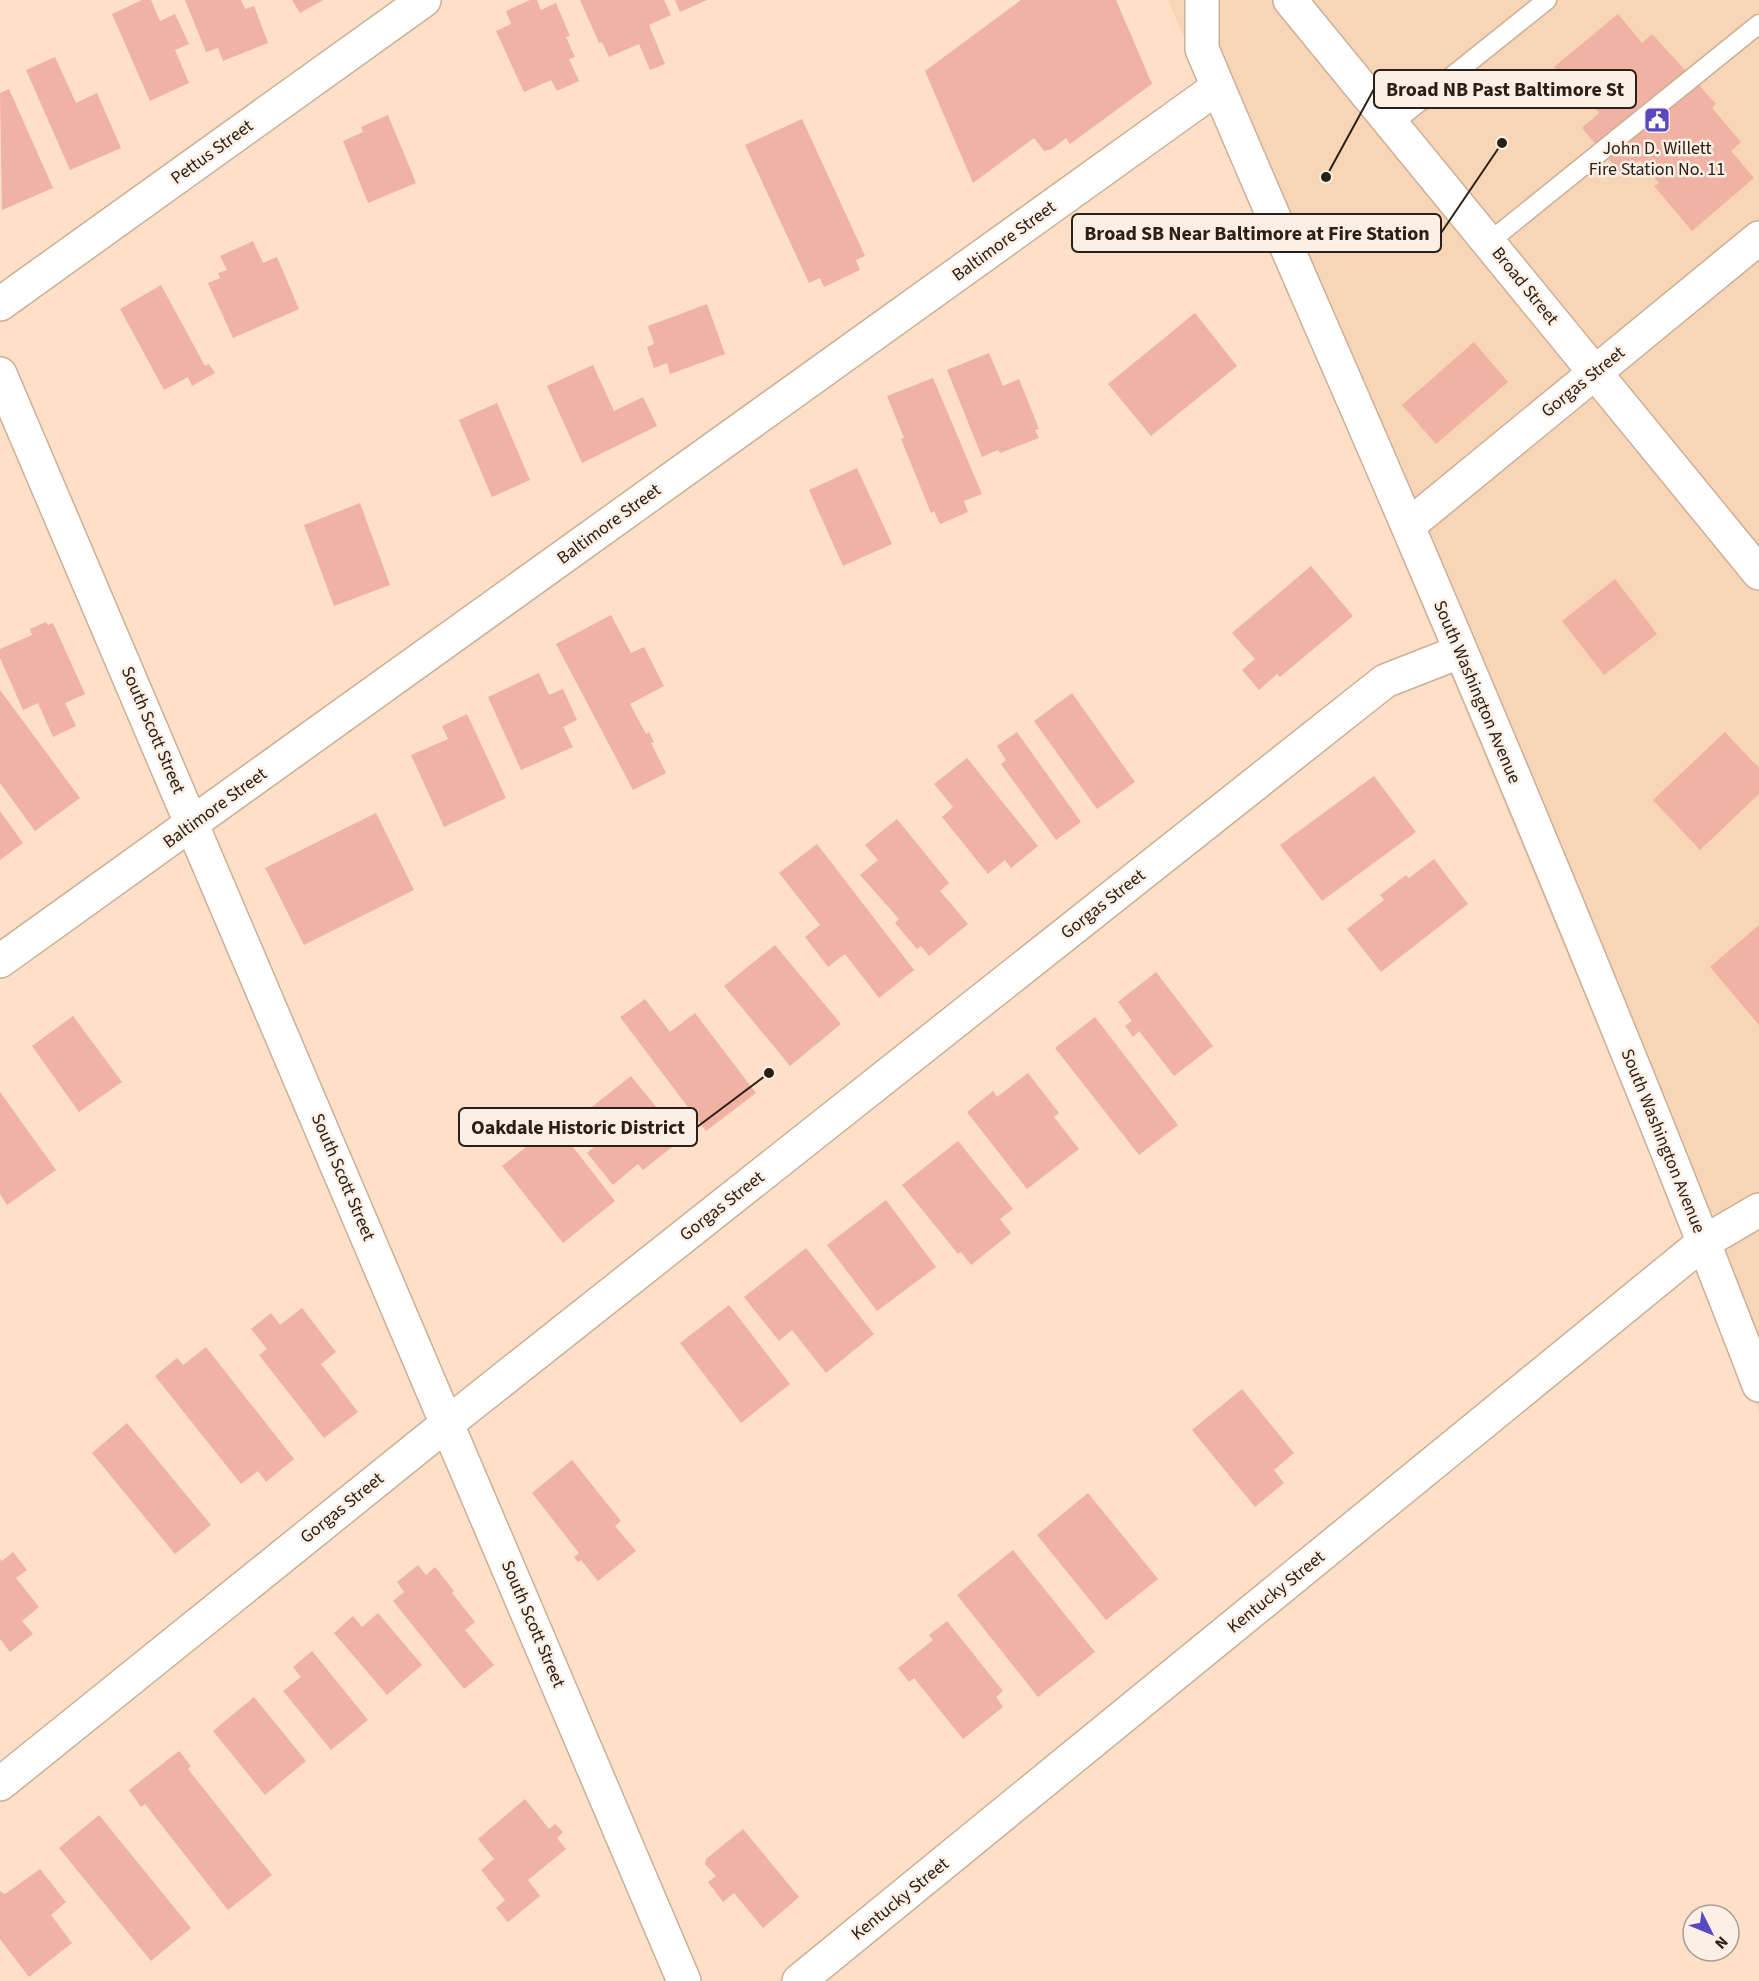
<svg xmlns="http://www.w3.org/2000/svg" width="1759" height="1981" font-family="'Source Sans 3',sans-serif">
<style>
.built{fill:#f8d5b7}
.building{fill:#efb2a3}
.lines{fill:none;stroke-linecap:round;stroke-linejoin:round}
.service-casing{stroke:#cbaf97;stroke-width:21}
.minor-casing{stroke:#cbaf97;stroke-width:36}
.primary-casing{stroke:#cbaf97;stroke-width:36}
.service{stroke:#fff;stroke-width:18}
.minor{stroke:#fff;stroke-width:33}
.primary{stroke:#fff;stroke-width:33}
.labels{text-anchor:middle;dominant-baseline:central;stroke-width:5;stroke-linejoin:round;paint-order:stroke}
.poi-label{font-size:18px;fill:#2b2017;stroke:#fcf0e6}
.street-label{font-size:18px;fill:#2b2017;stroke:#fcf0e6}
.leader{fill:none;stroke:#2b2017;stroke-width:2}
.callout-dot{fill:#2b2017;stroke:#fcf0e6;stroke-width:2}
.callout{fill:#fcf0e6;stroke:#2b2017;stroke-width:2}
.callout-label{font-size:20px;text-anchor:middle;font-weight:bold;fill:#2b2017}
</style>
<rect width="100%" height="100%" fill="#fde0c7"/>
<path class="built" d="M 1168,0 L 1759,0 L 1759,1412 Z"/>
<path class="building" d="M 142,0 L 151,0 L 160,21 L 175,14 L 189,44 L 175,50 L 189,83 L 150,101 L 112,14 Z
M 185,0 L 241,0 L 245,9 L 254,6 L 268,43 L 223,61 L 218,48 L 206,52 Z
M 292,0 L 323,0 L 300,13 Z
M 530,0 L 537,0 L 541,10 L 556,3 L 570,36 L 566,37 L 575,57 L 569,59 L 579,81 L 557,91 L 551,80 L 524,92 L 496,31 L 511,24 L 506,11 Z
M 580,0 L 664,0 L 671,15 L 649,25 L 665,64 L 650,70 L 639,44 L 609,57 L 602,42 L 599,43 Z
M 675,0 L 707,0 L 680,12 Z
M 1021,0 L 1116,0 L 1152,84 L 1070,144 L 1066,138 L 1052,149 L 1044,151 L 1034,138 L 973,183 L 925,71 Z
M 1618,14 L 1642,43 L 1652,34 L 1716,104 L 1712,108 L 1741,142 L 1731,151 L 1754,178 L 1692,231 L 1654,186 L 1659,183 L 1640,160 L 1622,175 L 1582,128 L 1599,113 L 1583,94 L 1580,97 L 1554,67 Z
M 55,57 L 76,103 L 97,93 L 121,148 L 70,170 L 26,70 Z
M 9,89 L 53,188 L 2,210 L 0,93 Z
M 388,115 L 416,183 L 368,203 L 343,141 L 363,132 L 361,127 Z
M 802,119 L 865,256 L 856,260 L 860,270 L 824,287 L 820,278 L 809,283 L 745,145 Z
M 253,241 L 263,263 L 277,257 L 299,309 L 233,338 L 208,283 L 220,278 L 218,273 L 227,270 L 220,256 Z
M 161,285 L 205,366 L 209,364 L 215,373 L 192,386 L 188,377 L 164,390 L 120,309 Z
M 707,304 L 725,354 L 670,374 L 667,363 L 654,368 L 647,347 L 654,344 L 648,326 Z
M 1195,313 L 1237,366 L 1151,436 L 1108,384 Z
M 1474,342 L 1508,382 L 1436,444 L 1402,405 Z
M 989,353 L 1003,386 L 1019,379 L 1039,429 L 1035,430 L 1039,438 L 1000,453 L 998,450 L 982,457 L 947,370 Z
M 593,365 L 614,411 L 643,397 L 657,426 L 582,463 L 547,386 Z
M 933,378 L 982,494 L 964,501 L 968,512 L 940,524 L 934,511 L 931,513 L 901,439 L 904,438 L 887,396 Z
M 497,403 L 530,480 L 492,497 L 459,420 Z
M 857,468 L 892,544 L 843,566 L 809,490 Z
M 360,503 L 390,585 L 334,606 L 304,525 Z
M 1311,566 L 1353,616 L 1280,677 L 1277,674 L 1259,690 L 1242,670 L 1255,659 L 1232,633 Z
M 1615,579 L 1657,634 L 1604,675 L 1562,621 Z
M 611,615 L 631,653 L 644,647 L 664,686 L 630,704 L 646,734 L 649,732 L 654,742 L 651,743 L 666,773 L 633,790 L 556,644 Z
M 46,622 L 48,625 L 53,623 L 85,694 L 65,703 L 76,726 L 53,737 L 38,703 L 23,710 L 0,658 L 0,649 L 32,635 L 30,629 Z
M 539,673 L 549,695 L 563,689 L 577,720 L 563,727 L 573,747 L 521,770 L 488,697 Z
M 0,690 L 80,798 L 35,831 L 0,783 Z
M 1072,693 L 1135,782 L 1097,809 L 1034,721 Z
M 467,714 L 506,798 L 444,827 L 411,755 L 448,739 L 442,726 Z
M 1017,732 L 1081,822 L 1056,840 L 1001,764 L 1006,760 L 997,746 Z
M 1725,732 L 1759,768 L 1759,794 L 1700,850 L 1653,800 Z
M 967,758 L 1038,846 L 1011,868 L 1005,860 L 988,874 L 942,817 L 953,807 L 934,784 Z
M 1374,776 L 1416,832 L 1322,901 L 1280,845 Z
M 0,811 L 23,843 L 0,860 Z
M 376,813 L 414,890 L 304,945 L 265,868 Z
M 897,819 L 949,883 L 940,891 L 968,924 L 929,956 L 921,946 L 917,949 L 895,923 L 899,919 L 860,875 L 878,860 L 865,845 Z
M 817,844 L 914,970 L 879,998 L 845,954 L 828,967 L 805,937 L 820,925 L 779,873 Z
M 1434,859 L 1468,904 L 1381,972 L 1347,929 L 1384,900 L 1380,895 L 1406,875 L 1409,878 Z
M 1759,925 L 1759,1025 L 1710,967 Z
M 775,945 L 841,1024 L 790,1066 L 724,986 Z
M 1156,972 L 1213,1046 L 1174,1076 L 1139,1031 L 1133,1037 L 1125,1026 L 1132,1021 L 1118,1002 Z
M 645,999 L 670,1032 L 695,1013 L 756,1093 L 706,1131 L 620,1017 Z
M 73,1016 L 122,1082 L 79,1112 L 32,1046 Z
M 1095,1017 L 1178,1125 L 1139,1155 L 1055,1048 Z
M 1028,1073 L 1059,1113 L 1054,1117 L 1079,1149 L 1027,1189 L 967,1112 L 993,1091 L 997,1097 Z
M 631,1076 L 682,1139 L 643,1170 L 638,1164 L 613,1185 L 587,1153 L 600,1142 L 588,1126 L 597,1118 L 589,1109 Z
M 0,1092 L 56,1170 L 7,1205 L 0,1194 Z
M 555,1124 L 615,1201 L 563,1243 L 502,1166 Z
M 958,1141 L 1013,1209 L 1000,1219 L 1011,1233 L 971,1265 L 961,1252 L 958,1254 L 902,1185 Z
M 886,1200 L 936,1267 L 877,1311 L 827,1245 Z
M 806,1248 L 874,1334 L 826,1373 L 792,1330 L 779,1341 L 744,1297 Z
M 729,1305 L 790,1384 L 741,1423 L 680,1343 Z
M 302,1308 L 336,1352 L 321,1364 L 358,1412 L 324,1438 L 259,1355 L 267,1349 L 251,1329 L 271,1313 L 280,1325 Z
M 206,1347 L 294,1459 L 266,1482 L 258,1471 L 241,1484 L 155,1376 L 177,1358 L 183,1365 Z
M 1242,1389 L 1294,1453 L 1274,1470 L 1284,1483 L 1255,1507 L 1192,1430 Z
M 127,1423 L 211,1525 L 175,1554 L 92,1453 Z
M 572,1460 L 621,1521 L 615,1526 L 636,1551 L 598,1581 L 581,1560 L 578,1562 L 574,1557 L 579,1553 L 532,1493 Z
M 1088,1493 L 1158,1579 L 1106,1620 L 1037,1535 Z
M 1013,1550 L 1095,1652 L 1038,1697 L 957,1595 Z
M 13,1552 L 27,1570 L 16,1578 L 39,1607 L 22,1621 L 33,1634 L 10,1652 L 0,1639 L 0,1559 L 2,1561 Z
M 418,1565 L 426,1575 L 435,1567 L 454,1591 L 452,1593 L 475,1622 L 465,1630 L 494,1665 L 464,1689 L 393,1601 L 404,1592 L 397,1582 Z
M 378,1613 L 422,1665 L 387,1695 L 334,1633 L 353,1616 L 362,1627 Z
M 947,1621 L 1003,1691 L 996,1697 L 1003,1707 L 963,1739 L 914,1678 L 909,1682 L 898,1668 L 933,1640 L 929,1635 Z
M 312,1651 L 368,1720 L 331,1750 L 283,1691 L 301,1677 L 293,1667 Z
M 254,1697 L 306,1761 L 265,1795 L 213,1731 Z
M 179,1751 L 191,1766 L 188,1769 L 272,1875 L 228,1910 L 145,1804 L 141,1807 L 129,1790 Z
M 525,1799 L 549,1829 L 555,1824 L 563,1832 L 557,1838 L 566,1849 L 528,1880 L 540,1896 L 508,1922 L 496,1908 L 505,1900 L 481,1870 L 494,1859 L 478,1839 Z
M 99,1815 L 191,1928 L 151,1961 L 59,1848 Z
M 743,1829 L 799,1897 L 763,1928 L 734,1893 L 723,1902 L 708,1882 L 716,1876 L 705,1864 L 706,1859 Z
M 40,1869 L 66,1902 L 51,1915 L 72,1943 L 29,1977 L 0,1939 L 0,1891 L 5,1894 Z"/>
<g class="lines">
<defs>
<path id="service" d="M 1392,124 L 1547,0
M 1489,242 L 1759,24"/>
<path id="minor" d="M 1202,0 L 1202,49 L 1210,68 C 1274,220 1341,370 1406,522 C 1528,807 1648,1095 1759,1385
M 0,304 L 424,0
M 0,374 L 684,1981
M 1408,526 L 1759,238
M 0,961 L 1218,87
M 0,1784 L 448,1423 L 1385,681 L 1459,652
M 799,1981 L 1704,1242 L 1759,1210"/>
<path id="primary" d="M 1290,0 L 1759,573"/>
</defs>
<use href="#service" class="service-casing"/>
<use href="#minor" class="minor-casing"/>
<use href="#primary" class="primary-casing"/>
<use href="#service" class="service"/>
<use href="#minor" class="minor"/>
<use href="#primary" class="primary"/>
</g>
<defs>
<symbol id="civic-square" viewBox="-11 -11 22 22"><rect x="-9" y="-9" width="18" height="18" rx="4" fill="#5948c0" stroke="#fcf0e6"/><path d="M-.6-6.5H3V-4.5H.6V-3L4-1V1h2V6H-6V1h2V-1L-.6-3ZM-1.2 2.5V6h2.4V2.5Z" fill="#fff"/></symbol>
</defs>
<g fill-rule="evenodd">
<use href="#civic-square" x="1642" y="105" width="30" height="30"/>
</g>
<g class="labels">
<g class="poi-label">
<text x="1657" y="148">John D. Willett<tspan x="1657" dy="21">Fire Station No. 11</tspan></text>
</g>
<g class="street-label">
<text transform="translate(212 152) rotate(-36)">Pettus Street</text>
<text transform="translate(1004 241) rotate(-36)">Baltimore Street</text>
<text transform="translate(1525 286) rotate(51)">Broad Street</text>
<text transform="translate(1583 382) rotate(-39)">Gorgas Street</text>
<text transform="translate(609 524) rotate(-36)">Baltimore Street</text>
<text transform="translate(1477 692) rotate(67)">South Washington Avenue</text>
<text transform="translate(153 730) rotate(67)">South Scott Street</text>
<text transform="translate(215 808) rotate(-36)">Baltimore Street</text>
<text transform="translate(1103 904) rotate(-38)">Gorgas Street</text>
<text transform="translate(1663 1141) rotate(68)">South Washington Avenue</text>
<text transform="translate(343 1177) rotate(67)">South Scott Street</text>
<text transform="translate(722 1206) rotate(-38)">Gorgas Street</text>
<text transform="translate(342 1508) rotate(-39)">Gorgas Street</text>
<text transform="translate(1276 1592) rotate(-39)">Kentucky Street</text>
<text transform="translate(533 1624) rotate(67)">South Scott Street</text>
<text transform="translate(900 1899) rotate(-39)">Kentucky Street</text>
</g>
</g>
<path class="leader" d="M1326 177L1374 89M1502 143L1441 233M769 1073L697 1127"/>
<g class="callout-dot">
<circle cx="1326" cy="177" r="6"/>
<circle cx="1502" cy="143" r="6"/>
<circle cx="769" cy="1073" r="6"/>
</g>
<g class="callout">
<rect x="1374" y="70" width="262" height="38" rx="6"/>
<rect x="1072" y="214" width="369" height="38" rx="6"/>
<rect x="459" y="1108" width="238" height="38" rx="6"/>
</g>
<g class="callout-label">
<text x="1505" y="96">Broad NB Past Baltimore St</text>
<text x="1257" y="240">Broad SB Near Baltimore at Fire Station</text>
<text x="578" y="1134">Oakdale Historic District</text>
</g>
<g transform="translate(1711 1933) rotate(133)"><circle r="28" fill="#fcf0e6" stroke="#a89d93" stroke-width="1.5"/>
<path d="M0-4.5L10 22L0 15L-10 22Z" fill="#5948c0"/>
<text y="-9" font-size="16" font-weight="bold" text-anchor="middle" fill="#2b2017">N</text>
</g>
</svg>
